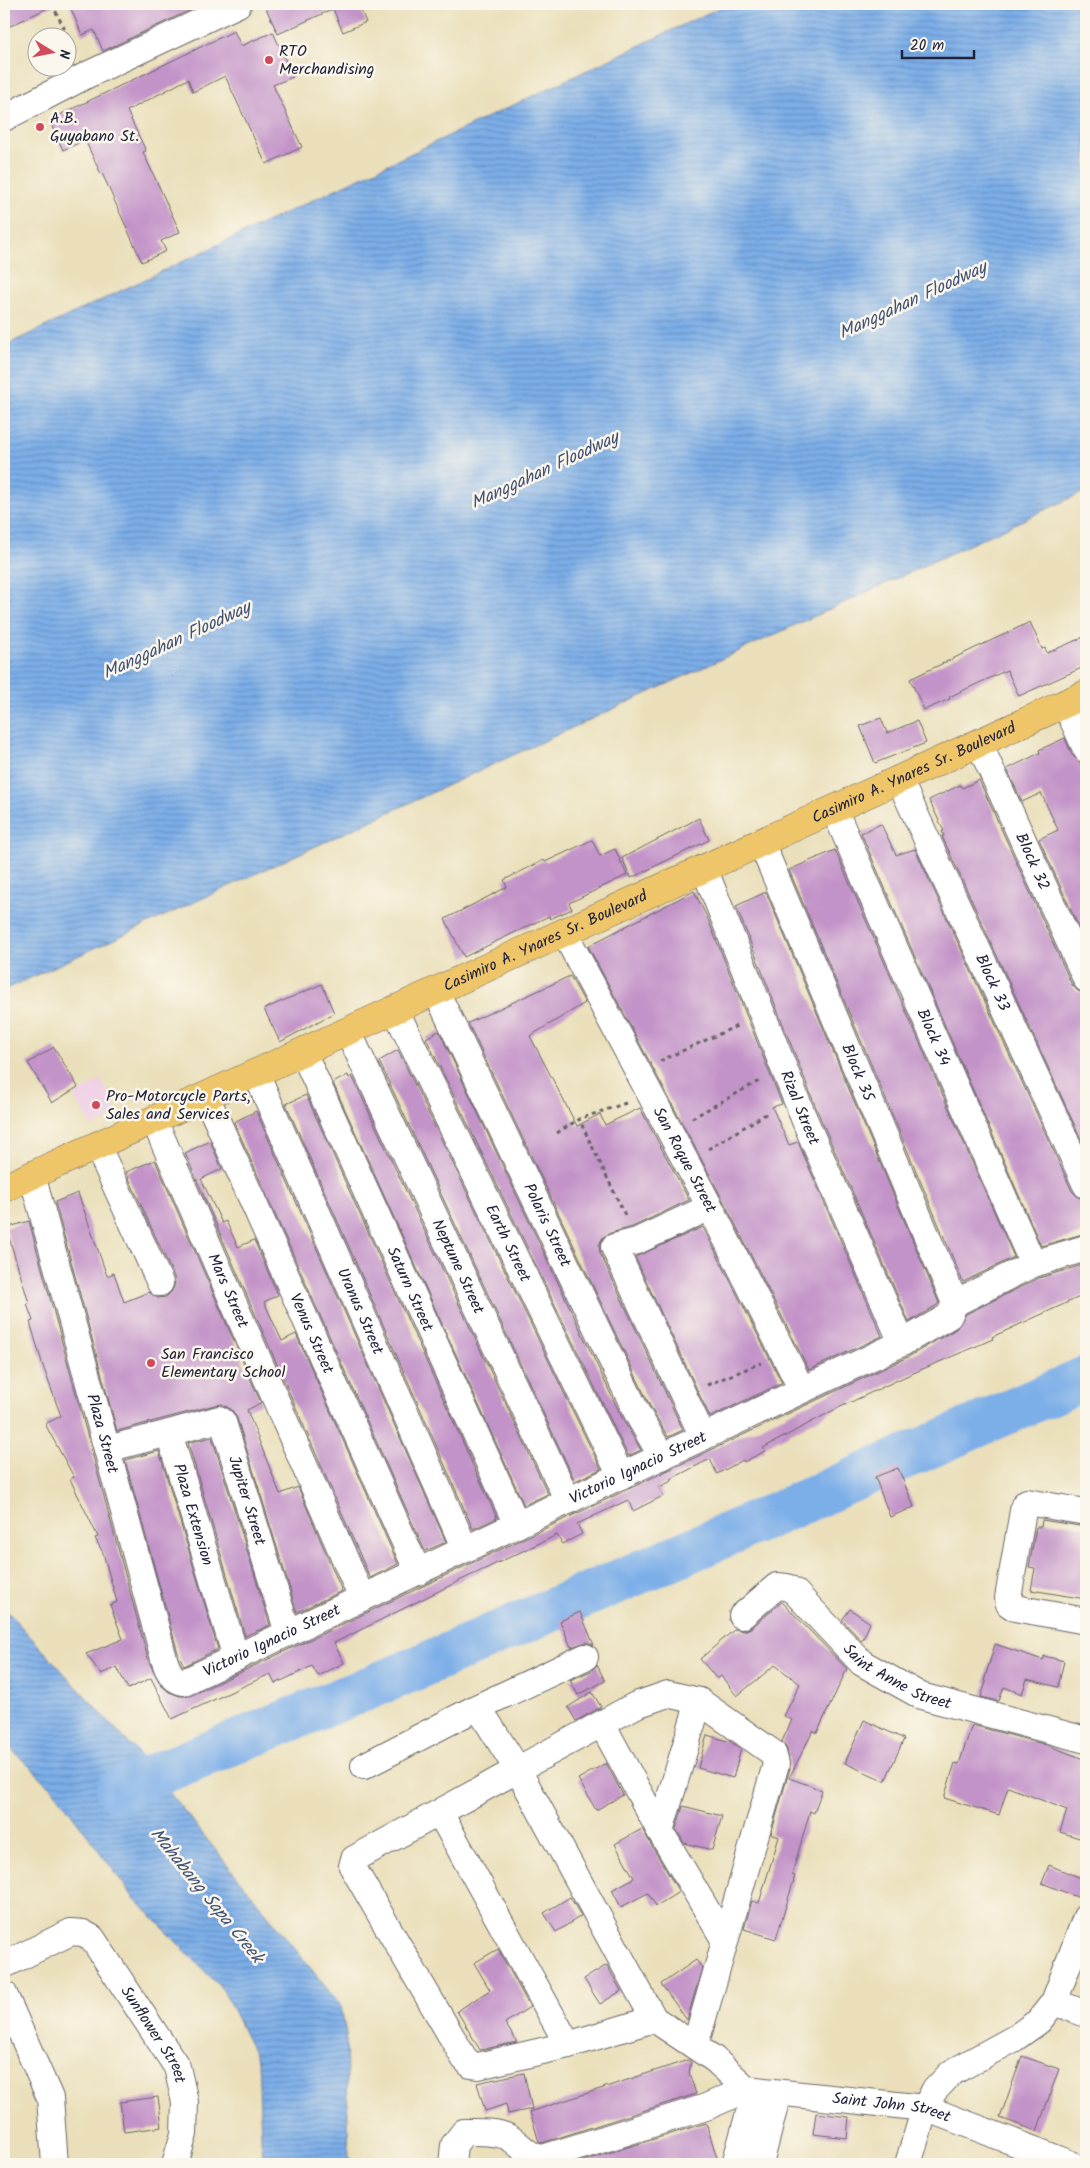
<svg xmlns="http://www.w3.org/2000/svg" width="1090" height="2168" font-family="Kalam,sans-serif">
<style>
.built{fill:#efd0e6}
.water{fill:url(#water-rules);stroke:#4f6892}
.lines{fill:none;stroke-linecap:round;stroke-linejoin:round}
.river{stroke:#7caee8;stroke-width:44}
.building{fill:#c293c8}
.minor-casing{stroke:#686467;stroke-width:28}
.major-casing{stroke:#686467;stroke-width:29}
.path{stroke:#686467;stroke-width:3;stroke-dasharray:4 4;stroke-linecap:butt}
.minor{stroke:#fff;stroke-width:26}
.major{stroke:#eec569;stroke-width:28}
.poi-dot{fill:#d1495b;stroke:#fbf7ec;stroke-width:2}
.labels{text-anchor:middle;dominant-baseline:central;stroke-width:5;stroke-linejoin:round;paint-order:stroke}
.poi-label{font-size:16px;fill:#22223b;stroke:#fbf7ec;text-anchor:start}
.street-label{font-size:16px;fill:#22223b;stroke:#fbf7ec}
.water-label{font-size:18px;font-style:italic;fill:#425378;stroke:#fbf7ec}
</style>
<defs>
<pattern id="water-rules" width="6" height="5" patternUnits="userSpaceOnUse" patternTransform="scale(1.25)"><rect width="6" height="5" fill="#7caee8"/><path d="M0 2.5h6" fill="none" stroke="#658dbd"/></pattern>
</defs>
<rect width="100%" height="100%" fill="#fbf7ec"/>
<filter id="ink" filterUnits="userSpaceOnUse"><feTurbulence type="fractalNoise" baseFrequency=".02" numOctaves="2"/><feDisplacementMap in="SourceGraphic" scale="10" xChannelSelector="R" yChannelSelector="G"/><feConvolveMatrix kernelMatrix="1 2 1 2 8 2 1 2 1" color-interpolation-filters="sRGB"/></filter>
<filter id="wash" filterUnits="userSpaceOnUse"><feTurbulence type="fractalNoise" baseFrequency=".0096" numOctaves="4" result="noise"/><feDisplacementMap in="SourceGraphic" scale="20" xChannelSelector="R" yChannelSelector="G"/><feGaussianBlur stdDeviation="1.12" result="paint"/><feColorMatrix in="noise" values="0 0 0 0 0 0 0 0 0 0 0 0 0 0 0 0 0 1.4 0 .05"/><feComposite in="paint" operator="in"/></filter>
<g filter="url(#wash)">
<rect width="100%" height="100%" fill="#eadfba"/>
<path class="built" d="M 101,1080 L 118,1113 L 92,1127 L 74,1096 Z"/>
<path class="water" d="M 727,4 L 1086,4 L 1086,491 L 4,990 L 4,346 Z
M 4,1608 L 136,1751 L 341,2006 L 346,2034 L 349,2164 L 262,2164 L 258,2061 L 223,1990 L 134,1898 L 53,1789 L 4,1742 Z"/>
<g class="lines">
<path class="river" d="M 118,1790 L 393,1678 L 782,1511 L 1086,1378"/>
</g>
<g id="blocks">
<path class="building" d="M 4,4 L 56,4 L 4,29 Z
M 69,4 L 203,4 L 103,51 L 94,30 L 82,35 Z
M 264,4 L 358,4 L 366,22 L 343,32 L 333,9 L 278,34 Z
M 234,31 L 241,46 L 273,32 L 293,77 L 273,85 L 302,147 L 266,164 L 225,76 L 193,92 L 188,79 L 127,111 L 146,151 L 143,152 L 180,232 L 161,241 L 166,251 L 142,262 L 102,173 L 101,174 L 85,140 L 63,150 L 49,120 Z
M 1030,622 L 1042,649 L 1045,648 L 1047,653 L 1086,636 L 1086,666 L 1019,696 L 1007,670 L 949,697 L 950,699 L 924,710 L 910,679 Z
M 881,718 L 887,733 L 917,721 L 926,743 L 875,763 L 860,726 Z
M 1065,738 L 1072,755 L 1080,762 L 1086,776 L 1086,929 L 1081,932 L 1039,839 L 1058,830 L 1041,793 L 1022,802 L 1007,769 L 1040,753 L 1039,750 Z
M 979,780 L 1072,985 L 1078,991 L 1086,994 L 1086,1150 L 942,836 L 944,836 L 942,831 L 944,831 L 929,800 L 960,785 L 962,788 Z
M 699,818 L 709,840 L 631,878 L 622,858 Z
M 881,824 L 896,855 L 915,849 L 1072,1191 L 1078,1197 L 1086,1200 L 1086,1233 L 1041,1246 L 861,833 Z
M 592,840 L 600,856 L 615,849 L 627,875 L 569,903 L 572,909 L 550,919 L 549,916 L 464,957 L 445,919 L 507,887 L 504,880 L 544,860 L 545,862 Z
M 835,850 L 1014,1257 L 963,1282 L 789,870 Z
M 694,891 L 707,917 L 782,1104 L 772,1107 L 789,1145 L 798,1142 L 882,1336 L 809,1370 L 723,1200 L 588,946 Z
M 766,892 L 939,1303 L 937,1305 L 909,1322 L 819,1115 L 736,906 Z
M 570,976 L 585,1003 L 530,1036 L 577,1126 L 600,1114 L 605,1125 L 640,1108 L 689,1200 L 632,1227 L 610,1233 L 603,1237 L 599,1245 L 600,1253 L 683,1430 L 668,1437 L 650,1406 L 468,1023 Z
M 322,984 L 334,1013 L 280,1042 L 264,1009 Z
M 439,1031 L 623,1420 L 641,1450 L 628,1456 L 426,1038 Z
M 54,1047 L 78,1087 L 52,1103 L 28,1063 Z
M 398,1050 L 601,1469 L 575,1481 L 379,1061 Z
M 348,1075 L 349,1078 L 352,1076 L 548,1494 L 524,1505 L 333,1083 Z
M 306,1095 L 497,1518 L 473,1529 L 286,1104 Z
M 256,1111 L 446,1542 L 425,1551 L 234,1122 Z
M 210,1141 L 222,1169 L 201,1179 L 222,1223 L 226,1221 L 238,1247 L 254,1240 L 278,1295 L 264,1302 L 282,1341 L 296,1334 L 398,1564 L 370,1578 L 185,1153 Z
M 155,1160 L 261,1403 L 247,1410 L 280,1494 L 298,1487 L 342,1591 L 297,1612 L 237,1418 L 232,1410 L 222,1404 L 215,1405 L 117,1431 L 55,1202 L 78,1193 L 107,1276 L 114,1273 L 124,1302 L 149,1292 L 158,1298 L 166,1297 L 172,1291 L 175,1284 L 174,1277 L 126,1172 Z
M 29,1221 L 149,1662 L 161,1685 L 169,1692 L 180,1696 L 190,1696 L 241,1672 L 908,1357 L 956,1329 L 966,1314 L 1039,1278 L 1086,1264 L 1086,1294 L 992,1337 L 993,1339 L 904,1377 L 832,1411 L 763,1448 L 765,1451 L 744,1462 L 743,1460 L 717,1474 L 710,1459 L 671,1479 L 672,1481 L 659,1487 L 663,1496 L 633,1511 L 628,1500 L 577,1524 L 582,1534 L 562,1544 L 557,1535 L 459,1581 L 334,1643 L 344,1663 L 318,1676 L 312,1666 L 275,1684 L 270,1674 L 172,1719 L 151,1678 L 128,1689 L 117,1667 L 101,1674 L 86,1654 L 123,1639 L 110,1605 L 117,1602 L 103,1553 L 95,1538 L 98,1537 L 70,1479 L 74,1477 L 45,1424 L 61,1416 L 43,1366 L 30,1322 L 33,1321 L 27,1304 L 29,1303 L 6,1228 Z
M 703,1227 L 782,1383 L 710,1417 L 635,1257 Z
M 212,1437 L 270,1625 L 245,1636 L 188,1443 Z
M 159,1451 L 218,1649 L 184,1666 L 178,1653 L 125,1460 Z
M 898,1468 L 914,1507 L 890,1517 L 875,1477 Z
M 1042,1520 L 1086,1527 L 1086,1599 L 1031,1590 L 1035,1568 L 1029,1567 L 1036,1527 L 1041,1527 Z
M 782,1602 L 847,1669 L 817,1733 L 813,1731 L 789,1778 L 822,1790 L 814,1813 L 810,1811 L 792,1875 L 795,1876 L 776,1939 L 744,1929 L 752,1901 L 759,1903 L 779,1837 L 771,1834 L 790,1768 L 787,1749 L 782,1741 L 792,1720 L 784,1716 L 800,1684 L 775,1665 L 737,1696 L 721,1676 L 717,1679 L 700,1659 L 735,1629 L 744,1631 L 751,1628 Z
M 850,1609 L 870,1623 L 862,1641 L 842,1620 Z
M 580,1612 L 594,1645 L 586,1642 L 571,1647 L 560,1621 Z
M 995,1644 L 1043,1660 L 1044,1656 L 1064,1661 L 1058,1687 L 1027,1679 L 1022,1694 L 1004,1687 L 999,1701 L 981,1697 L 986,1682 L 984,1681 Z
M 597,1665 L 605,1681 L 578,1695 L 570,1680 L 591,1671 Z
M 592,1692 L 601,1707 L 576,1721 L 568,1707 Z
M 864,1720 L 904,1739 L 885,1781 L 845,1763 Z
M 972,1725 L 1047,1745 L 1086,1760 L 1086,1840 L 1060,1832 L 1067,1810 L 1008,1787 L 999,1815 L 944,1798 L 955,1763 L 959,1764 Z
M 707,1735 L 731,1742 L 741,1749 L 733,1778 L 698,1768 Z
M 606,1763 L 623,1795 L 596,1810 L 578,1779 Z
M 683,1806 L 722,1816 L 712,1850 L 684,1843 L 676,1829 Z
M 642,1829 L 679,1892 L 656,1906 L 648,1893 L 621,1907 L 612,1890 L 634,1878 L 615,1844 Z
M 1049,1865 L 1086,1880 L 1086,1887 L 1082,1899 L 1042,1883 Z
M 570,1897 L 581,1916 L 556,1932 L 544,1913 Z
M 498,1949 L 530,2007 L 505,2023 L 517,2042 L 480,2050 L 457,2011 L 490,1990 L 474,1963 Z
M 696,1960 L 702,1968 L 687,2020 L 661,1984 Z
M 607,1965 L 621,1991 L 600,2004 L 584,1979 Z
M 1022,2056 L 1059,2069 L 1037,2131 L 1000,2118 Z
M 688,2060 L 691,2062 L 689,2073 L 696,2094 L 542,2143 L 539,2142 L 530,2112 Z
M 524,2073 L 532,2109 L 508,2114 L 506,2104 L 485,2111 L 477,2083 Z
M 158,2097 L 162,2127 L 124,2132 L 120,2102 Z
M 816,2113 L 849,2117 L 847,2138 L 813,2134 Z
M 706,2123 L 719,2164 L 573,2164 Z"/>
</g>
</g>
<g filter="url(#ink)">
<use href="#blocks" fill-opacity="0" stroke="#686467" stroke-width="1"/>
<g class="lines">
<defs>
<g id="minor">
<path d="M 4,118 L 87,75 L 238,4"/>
<path d="M 1065,703 L 1086,749"/>
<path id="s1" d="M 979,743 L 1086,979"/>
<path id="s2" d="M 899,779 L 1086,1185"/>
<path id="s3" d="M 834,809 L 1033,1264"/>
<path id="s4" d="M 761,842 L 955,1303"/>
<path id="s5" d="M 704,868 L 805,1121 L 902,1343"/>
<path id="s6" d="M 564,932 L 710,1207 L 802,1390"/>
<path id="s7" d="M 436,991 L 637,1413 L 662,1457"/>
<path id="s8" d="M 395,1009 L 621,1476"/>
<path id="s9" d="M 348,1031 L 568,1501"/>
<path id="s10" d="M 303,1052 L 517,1525"/>
<path id="s11" d="M 256,1073 L 465,1549"/>
<path id="s12" d="M 206,1096 L 418,1572"/>
<path id="s13" d="M 154,1120 L 362,1598"/>
<path d="M 97,1145 L 160,1283"/>
<path id="s14" d="M 32,1175 L 158,1636 C 163,1652 165,1680 184,1682 L 902,1343 L 949,1316 L 955,1303 L 1033,1264 L 1086,1248"/>
<path id="s15" d="M 169,1433 L 219,1419 L 223,1422 L 288,1633"/>
<path d="M 703,1437 L 614,1247 L 637,1241 L 710,1207"/>
<path id="s16" d="M 107,1449 L 169,1433 L 236,1658"/>
<path d="M 1086,1512 L 1027,1502 L 1024,1505 L 1008,1598 L 1009,1604 L 1015,1608 L 1086,1621"/>
<path id="s17" d="M 742,1616 L 777,1586 L 787,1587 L 795,1592 L 862,1663 L 921,1696 L 1086,1740"/>
<path id="s18" d="M 478,1707 L 518,1770 L 654,2019 L 714,2059 L 747,2089 L 925,2108 L 1071,2164"/>
<path d="M 602,1724 L 660,1831 L 725,1941"/>
<path d="M 364,1766 L 478,1707 L 585,1657"/>
<path d="M 440,1813 L 568,2045"/>
<path d="M 660,1831 L 699,1701"/>
<path id="s19" d="M 4,1965 L 71,1932 L 83,1933 L 92,1938 L 177,2067 L 185,2102 L 184,2134 L 175,2164"/>
<path d="M 4,1994 L 50,2098 L 55,2164"/>
<path d="M 1054,2002 L 1086,2014"/>
<path d="M 654,2019 L 568,2045 L 478,2066 L 471,2065 L 464,2058 L 352,1866 L 354,1859 L 636,1705 L 668,1694 L 699,1701 L 773,1753 L 776,1764 L 695,2046"/>
<path d="M 452,2164 L 454,2145 L 464,2132 C 478,2132 495,2131 508,2137 C 521,2144 527,2157 543,2158 L 706,2107 L 747,2089"/>
<path d="M 735,2164 L 755,2091"/>
<path d="M 760,2164 L 778,2094"/>
<path d="M 908,2164 L 925,2108 L 934,2091 L 951,2073 L 1015,2038 L 1039,2021 L 1054,2002 L 1086,1917"/>
</g>
<g id="major">
<path id="s20" d="M 4,1188 L 1086,694"/>
</g>
</defs>
<use href="#minor" class="minor-casing"/>
<use href="#major" class="major-casing"/>
<path class="path" d="M 52,4 L 76,52
M 660,1061 L 739,1025
M 626,1103 L 579,1119 L 626,1217
M 692,1118 L 761,1080
M 557,1133 L 579,1119
M 708,1149 L 769,1112
M 707,1385 L 761,1363"/>
<use href="#minor" class="minor"/>
<use href="#major" class="major"/>
</g>
</g>
<g class="poi-dot">
<circle cx="269" cy="60" r="5"/>
<circle cx="40" cy="127" r="5"/>
<circle cx="96" cy="1105" r="5"/>
<circle cx="151" cy="1363" r="5"/>
</g>
<g class="labels">
<g class="poi-label">
<text x="279" y="51">RTO<tspan x="279" dy="18">Merchandising</tspan></text>
<text x="50" y="118">A.B.<tspan x="50" dy="18">Guyabano St.</tspan></text>
<text x="106" y="1096">Pro-Motorcycle Parts,<tspan x="106" dy="18">Sales and Services</tspan></text>
<text x="161" y="1354">San Francisco<tspan x="161" dy="18">Elementary School</tspan></text>
</g>
<g class="street-label">
<text stroke="none"><textPath href="#s20" startOffset="1000">Casimiro A. Ynares Sr. Boulevard</textPath></text>
<text stroke="none"><textPath href="#s1" startOffset="130">Block 32</textPath></text>
<text stroke="none"><textPath href="#s20" startOffset="595">Casimiro A. Ynares Sr. Boulevard</textPath></text>
<text stroke="none"><textPath href="#s2" startOffset="224">Block 33</textPath></text>
<text stroke="none"><textPath href="#s3" startOffset="249">Block 34</textPath></text>
<text stroke="none"><textPath href="#s4" startOffset="250">Block 35</textPath></text>
<text stroke="none"><textPath href="#s5" startOffset="258">Rizal Street</textPath></text>
<text stroke="none"><textPath href="#s6" startOffset="258">San Roque Street</textPath></text>
<text stroke="none"><textPath href="#s7" startOffset="259">Polaris Street</textPath></text>
<text stroke="none"><textPath href="#s8" startOffset="260">Earth Street</textPath></text>
<text stroke="none"><textPath href="#s9" startOffset="260">Neptune Street</textPath></text>
<text stroke="none"><textPath href="#s10" startOffset="260">Saturn Street</textPath></text>
<text stroke="none"><textPath href="#s13" startOffset="186">Mars Street</textPath></text>
<text stroke="none"><textPath href="#s11" startOffset="260">Uranus Street</textPath></text>
<text stroke="none"><textPath href="#s12" startOffset="260">Venus Street</textPath></text>
<text stroke="none"><textPath href="#s14" startOffset="268">Plaza Street</textPath></text>
<text stroke="none"><textPath href="#s14" startOffset="1036">Victorio Ignacio Street</textPath></text>
<text stroke="none"><textPath href="#s15" startOffset="139">Jupiter Street</textPath></text>
<text stroke="none"><textPath href="#s16" startOffset="149">Plaza Extension</textPath></text>
<text stroke="none"><textPath href="#s14" startOffset="631">Victorio Ignacio Street</textPath></text>
<text stroke="none"><textPath href="#s17" startOffset="201">Saint Anne Street</textPath></text>
<text stroke="none"><textPath href="#s19" startOffset="212">Sunflower Street</textPath></text>
<text stroke="none"><textPath href="#s18" startOffset="621">Saint John Street</textPath></text>
</g>
<g class="water-label">
<text transform="translate(913 301) rotate(-25)">Manggahan Floodway</text>
<text transform="translate(545 471) rotate(-25)">Manggahan Floodway</text>
<text transform="translate(177 641) rotate(-25)">Manggahan Floodway</text>
<text transform="translate(206 1896) rotate(51)">Mahabang Sapa Creek</text>
</g>
</g>
<rect width="1090" height="2168" fill="none" stroke="#fbf7ec" stroke-width="20"/>
<g transform="translate(52 52) rotate(100)"><circle r="24" fill="#fbf7ec" stroke="#a4a2a5"/>
<path d="M0-4L9 19L0 12L-9 19Z" fill="#d1495b"/>
<text y="-8" font-size="14" font-weight="bold" text-anchor="middle" fill="#22223b">N</text>
</g>
<path d="M902 50v8h72v-8" fill="none" stroke="#22223b" stroke-width="2.5"/>
<text x="910" y="50" font-size="15" fill="#22223b" stroke="#fbf7ec" stroke-width="4" paint-order="stroke">20 m</text>
</svg>
